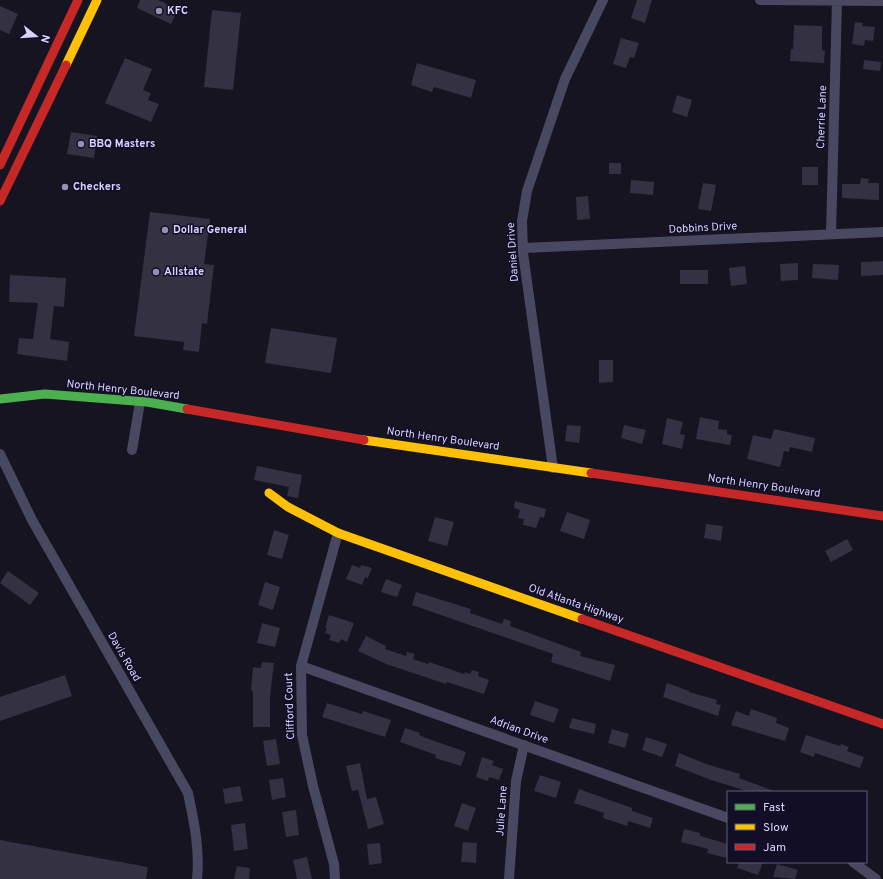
<svg xmlns="http://www.w3.org/2000/svg" width="883" height="879" font-family="Overpass,sans-serif">
<style>
.building{fill:#333142}
.lines{fill:none;stroke-linecap:round;stroke-linejoin:round}
.street{stroke:#484861;stroke-width:10}
.fast{stroke:#4caf50;stroke-width:9}
.slow{stroke:#ffc107;stroke-width:9}
.jam{stroke:#c62828;stroke-width:9}
.poi-dot{fill:#9390b1;stroke:#110e26;stroke-width:1.5}
.labels{text-anchor:middle;dominant-baseline:central;stroke-width:3;stroke-linejoin:round;paint-order:stroke}
.poi-label{font-size:11px;font-weight:bold;fill:#d7d3ff;stroke:#110e26;text-anchor:start}
.street-label{font-size:11px;fill:#d7d3ff;stroke:#110e26}
</style>
<rect width="100%" height="100%" fill="#151420"/>
<path class="building" d="M 140,0 L 158,0 L 178,9 L 171,24 L 137,8 Z
M 637,0 L 652,0 L 645,23 L 631,18 Z
M 0,6 L 18,14 L 9,34 L 0,30 Z
M 212,10 L 241,13 L 233,90 L 204,87 Z
M 855,22 L 863,23 L 862,26 L 875,27 L 873,41 L 865,40 L 864,46 L 852,44 Z
M 794,25 L 822,26 L 822,50 L 825,51 L 824,63 L 790,61 L 791,49 L 793,49 Z
M 621,38 L 639,43 L 634,58 L 630,57 L 626,68 L 613,64 Z
M 125,58 L 152,69 L 143,90 L 151,93 L 148,100 L 159,104 L 151,122 L 105,103 Z
M 864,60 L 881,62 L 880,71 L 863,69 Z
M 417,63 L 476,80 L 471,98 L 434,87 L 432,92 L 411,85 Z
M 677,95 L 692,100 L 687,117 L 672,112 Z
M 71,132 L 97,136 L 94,158 L 67,154 Z
M 609,163 L 621,163 L 621,174 L 609,174 Z
M 802,167 L 818,167 L 818,185 L 802,185 Z
M 861,178 L 869,179 L 868,183 L 879,183 L 879,200 L 842,198 L 842,184 L 860,184 Z
M 631,180 L 654,182 L 653,195 L 630,193 Z
M 703,183 L 716,185 L 711,211 L 698,209 Z
M 588,196 L 590,219 L 577,220 L 576,197 Z
M 150,212 L 210,219 L 204,264 L 214,265 L 207,324 L 202,323 L 199,352 L 183,350 L 184,342 L 134,336 Z
M 883,261 L 883,275 L 861,276 L 861,262 Z
M 798,263 L 798,280 L 781,281 L 780,264 Z
M 813,264 L 839,265 L 838,280 L 812,278 Z
M 745,266 L 747,284 L 731,286 L 729,268 Z
M 680,270 L 708,270 L 708,284 L 680,284 Z
M 10,275 L 66,278 L 64,307 L 54,306 L 50,339 L 69,342 L 67,361 L 17,354 L 19,338 L 33,339 L 38,303 L 9,302 Z
M 271,328 L 337,338 L 331,373 L 265,363 Z
M 599,360 L 613,360 L 613,382 L 599,383 Z
M 700,417 L 719,421 L 718,429 L 727,430 L 727,434 L 732,435 L 730,445 L 696,439 Z
M 667,418 L 683,422 L 680,434 L 685,435 L 682,449 L 662,444 Z
M 567,425 L 581,426 L 579,443 L 565,441 Z
M 624,425 L 646,430 L 642,444 L 621,438 Z
M 774,429 L 815,438 L 812,452 L 790,447 L 789,452 L 784,451 L 780,467 L 747,459 L 753,435 L 771,439 Z
M 257,466 L 302,475 L 298,498 L 287,496 L 289,487 L 254,480 Z
M 515,501 L 546,509 L 544,518 L 540,517 L 536,528 L 523,525 L 524,519 L 518,518 L 520,510 L 514,508 Z
M 567,512 L 590,520 L 584,539 L 560,531 Z
M 435,517 L 454,522 L 447,546 L 428,541 Z
M 706,524 L 723,526 L 721,541 L 704,538 Z
M 274,530 L 289,535 L 282,559 L 267,555 Z
M 847,539 L 853,550 L 831,562 L 825,551 Z
M 352,565 L 360,568 L 361,565 L 372,568 L 368,578 L 365,577 L 362,585 L 346,579 Z
M 8,571 L 39,593 L 30,605 L 0,583 Z
M 386,579 L 402,585 L 397,597 L 381,592 Z
M 265,582 L 280,587 L 273,610 L 258,605 Z
M 416,592 L 471,609 L 470,613 L 502,624 L 504,619 L 511,621 L 510,626 L 581,652 L 580,656 L 615,665 L 610,681 L 551,662 L 553,654 L 412,605 Z
M 329,615 L 354,623 L 347,642 L 341,639 L 339,643 L 329,640 L 331,635 L 325,633 L 327,628 L 325,628 Z
M 262,623 L 280,628 L 275,647 L 257,643 Z
M 366,636 L 386,646 L 385,649 L 406,656 L 407,652 L 415,654 L 413,659 L 428,664 L 429,662 L 464,674 L 465,672 L 470,674 L 472,670 L 479,672 L 478,676 L 489,680 L 484,694 L 447,682 L 446,684 L 386,664 L 358,651 Z
M 262,662 L 274,663 L 270,697 L 270,727 L 253,727 L 253,691 L 251,690 L 253,667 L 261,668 Z
M 65,675 L 72,696 L 0,721 L 0,697 Z
M 667,683 L 689,691 L 689,692 L 717,700 L 716,704 L 721,705 L 718,716 L 663,697 Z
M 535,701 L 559,709 L 554,723 L 530,715 Z
M 327,703 L 362,714 L 363,711 L 391,720 L 385,737 L 322,717 Z
M 751,709 L 777,718 L 776,723 L 789,728 L 785,741 L 731,725 L 736,711 L 749,716 Z
M 572,718 L 596,724 L 594,734 L 569,728 Z
M 405,728 L 420,733 L 419,735 L 426,738 L 466,752 L 461,766 L 435,758 L 436,755 L 400,742 Z
M 612,729 L 629,734 L 625,748 L 608,743 Z
M 806,735 L 840,746 L 841,744 L 849,747 L 847,751 L 864,757 L 860,768 L 815,753 L 814,757 L 800,752 Z
M 646,737 L 667,744 L 662,757 L 642,750 Z
M 276,739 L 280,764 L 267,766 L 263,741 Z
M 679,753 L 706,764 L 740,774 L 739,778 L 777,792 L 747,792 L 747,791 L 711,780 L 675,766 Z
M 482,757 L 494,761 L 492,765 L 503,769 L 499,780 L 489,777 L 488,781 L 476,777 Z
M 360,763 L 367,799 L 376,797 L 384,824 L 368,829 L 358,790 L 352,791 L 346,766 Z
M 540,775 L 561,782 L 556,798 L 534,791 Z
M 283,778 L 286,797 L 272,800 L 269,780 Z
M 240,786 L 243,801 L 225,804 L 223,789 Z
M 579,789 L 632,808 L 632,811 L 653,818 L 650,828 L 628,821 L 627,826 L 603,818 L 604,813 L 574,803 Z
M 462,803 L 476,808 L 468,831 L 454,826 Z
M 296,810 L 299,835 L 286,837 L 282,812 Z
M 245,823 L 248,849 L 234,851 L 231,825 Z
M 684,829 L 700,833 L 700,836 L 728,844 L 726,858 L 707,853 L 708,849 L 681,842 Z
M 0,840 L 148,867 L 146,879 L 0,879 Z
M 463,842 L 477,843 L 476,863 L 461,862 Z
M 380,843 L 382,863 L 369,865 L 367,844 Z
M 307,857 L 312,879 L 297,879 L 293,860 Z
M 739,862 L 763,862 L 758,875 L 737,868 Z
M 777,864 L 798,870 L 795,879 L 773,877 Z
M 237,866 L 250,868 L 249,879 L 234,879 Z"/>
<g class="lines">
<path class="street" d="M 760,0 L 883,1
M 831,234 L 837,1
M 524,248 L 883,232
M 132,450 L 140,402
M 0,454 L 32,520 L 188,793 C 194,822 200,849 197,879
M 553,468 L 523,253 L 522,221 L 527,191 L 565,79 L 603,0
M 301,666 L 728,818
M 853,862 L 876,879
M 335,879 L 334,864 L 313,786 L 302,735 L 301,666 L 338,533
M 509,879 L 516,781 L 524,745"/>
<path class="fast" d="M 0,399 L 45,394 L 147,402 L 187,409"/>
<path class="slow" d="M 66,65 L 97,0
M 364,440 L 591,473
M 269,493 L 288,507 L 338,533 L 582,619"/>
<path class="jam" d="M 0,165 L 78,0
M 0,201 L 66,65
M 187,409 L 364,440
M 591,473 L 883,516
M 582,619 L 883,724"/>
</g>
<g class="poi-dot">
<circle cx="159" cy="11" r="4"/>
<circle cx="81" cy="144" r="4"/>
<circle cx="65" cy="187" r="4"/>
<circle cx="165" cy="230" r="4"/>
<circle cx="156" cy="272" r="4"/>
</g>
<g class="labels">
<g class="poi-label">
<text x="167" y="11">KFC</text>
<text x="89" y="144">BBQ Masters</text>
<text x="73" y="187">Checkers</text>
<text x="173" y="230">Dollar General</text>
<text x="164" y="272">Allstate</text>
</g>
<g class="street-label">
<text transform="translate(822 117) rotate(-88)">Cherrie Lane</text>
<text transform="translate(703 228) rotate(-3)">Dobbins Drive</text>
<text transform="translate(513 252) rotate(-94)">Daniel Drive</text>
<text transform="translate(123 390) rotate(6)">North Henry Boulevard</text>
<text transform="translate(443 439) rotate(8)">North Henry Boulevard</text>
<text transform="translate(764 486) rotate(8)">North Henry Boulevard</text>
<text transform="translate(576 604) rotate(19)">Old Atlanta Highway</text>
<text transform="translate(124 657) rotate(60)">Davis Road</text>
<text transform="translate(290 706) rotate(-92)">Clifford Court</text>
<text transform="translate(519 730) rotate(20)">Adrian Drive</text>
<text transform="translate(502 811) rotate(-86)">Julie Lane</text>
</g>
</g>
<rect x="727" y="791" width="140" height="72" fill="#110e26" stroke="#605d7d"/>
<rect x="735" y="804" width="20" height="6" fill="#4caf50" stroke="#605d7d"/>
<text x="763" y="811" font-size="12" fill="#d7d3ff">Fast</text>
<rect x="735" y="824" width="20" height="6" fill="#ffc107" stroke="#605d7d"/>
<text x="763" y="831" font-size="12" fill="#d7d3ff">Slow</text>
<rect x="735" y="844" width="20" height="6" fill="#c62828" stroke="#605d7d"/>
<text x="763" y="851" font-size="12" fill="#d7d3ff">Jam</text>
<g transform="translate(36 36) rotate(107)" stroke="#110e26" stroke-width="3" paint-order="stroke">
<path d="M0-3L7 15L0 10L-7 15Z" fill="#d7d3ff"/>
<text y="-6" font-size="11" font-weight="bold" text-anchor="middle" fill="#d7d3ff">N</text>
</g>
</svg>
